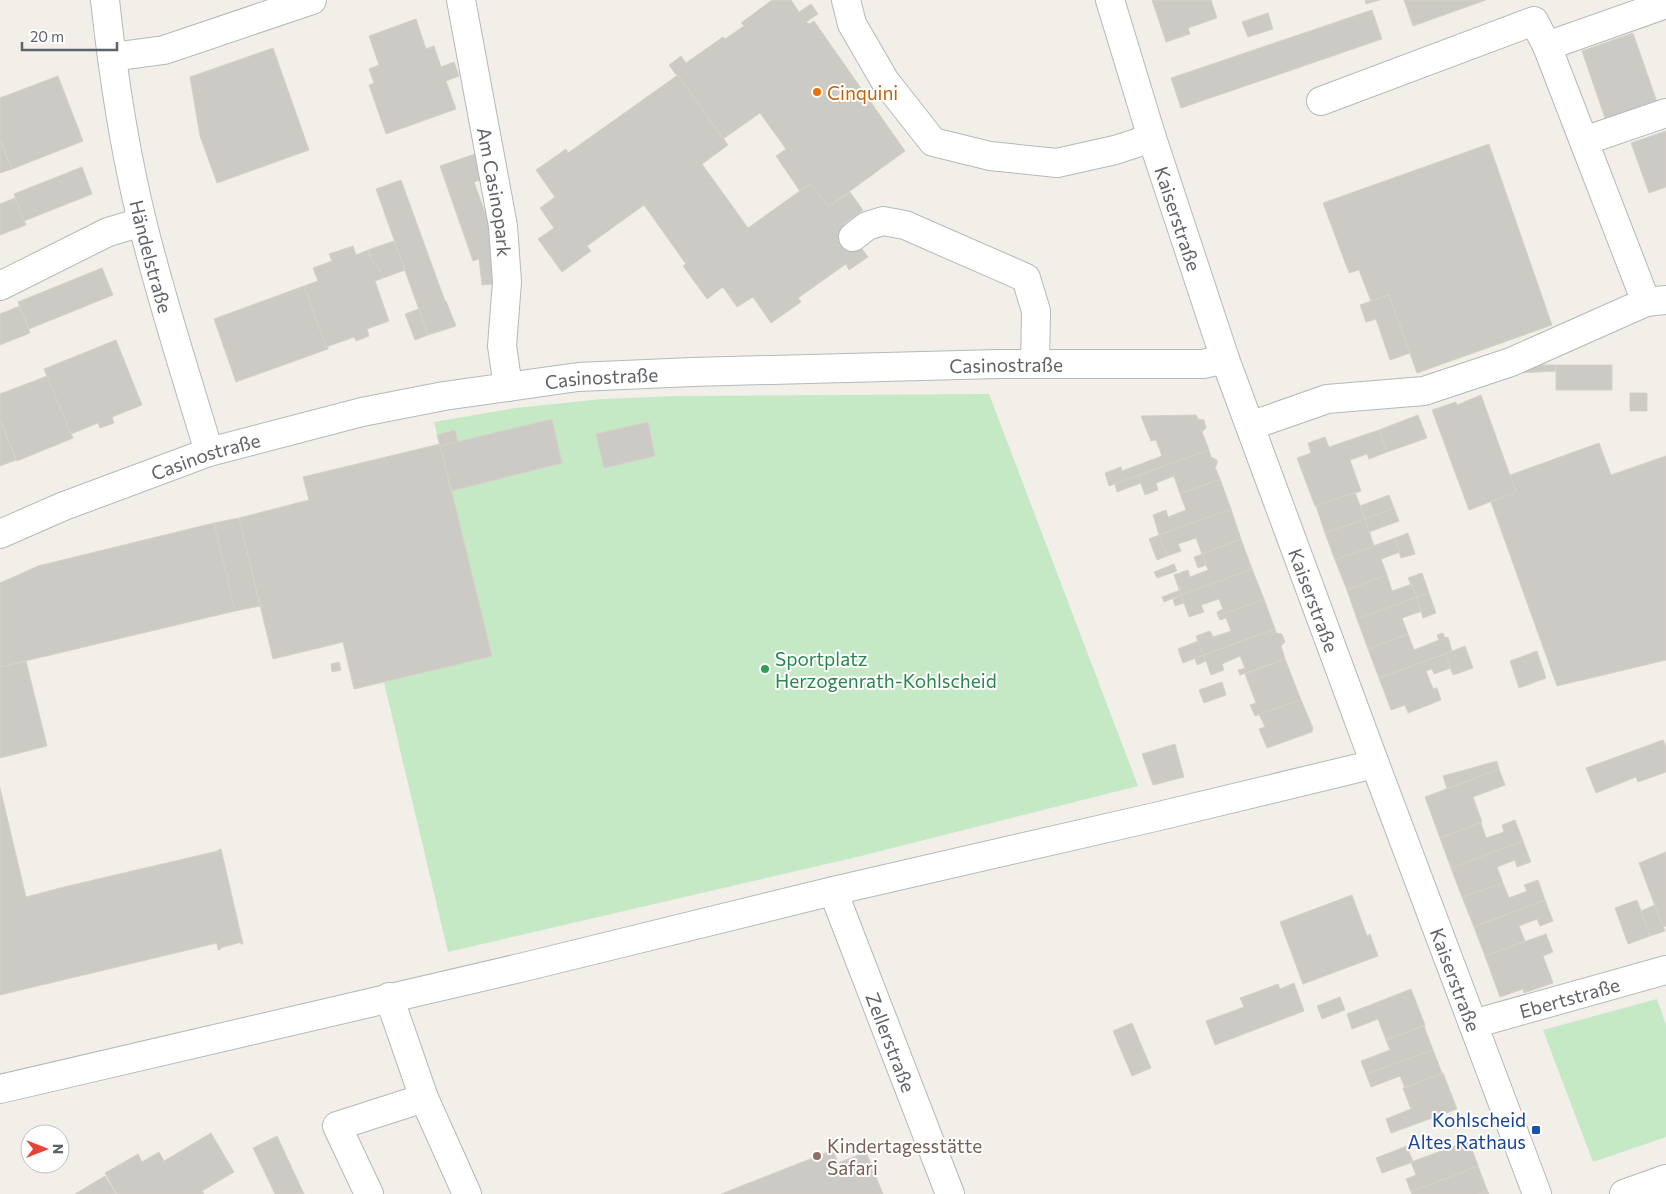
<svg xmlns="http://www.w3.org/2000/svg" width="1666" height="1194" font-family="Commissioner,sans-serif">
<style>
.green{fill:#c5e8c5}
.building{fill:#cccac5;stroke:#d6d1c6}
.lines{fill:none;stroke-linecap:round;stroke-linejoin:round}
.minor-casing{stroke:#b5b8bc;stroke-width:30}
.minor{stroke:#fff;stroke-width:28}
.food-dot{fill:#e8710a;stroke:#fff;stroke-width:2}
.leisure-dot{fill:#2e9e5b;stroke:#fff;stroke-width:2}
.transit-dot{fill:#1a4fb4;stroke:#fff;stroke-width:2}
.education-dot{fill:#8d6e63;stroke:#fff;stroke-width:2}
.labels{text-anchor:middle;dominant-baseline:central;stroke-width:4;stroke-linejoin:round;paint-order:stroke}
.food-label{font-size:19px;fill:#c56008;stroke:#fff;text-anchor:start}
.street-label{font-size:19px;fill:#5f6368;stroke:#fff}
.leisure-label{font-size:19px;fill:#27864d;stroke:#fff;text-anchor:start}
.transit-label{font-size:19px;fill:#164399;stroke:#fff;text-anchor:end}
.education-label{font-size:19px;fill:#785e54;stroke:#fff;text-anchor:start}
</style>
<rect width="100%" height="100%" fill="#f1efe8"/>
<path class="green" d="M 989,394 L 1138,786 L 861,856 L 448,952 L 384,682 L 451,491 L 434,422 L 516,408 L 602,399 L 678,396 Z
M 1657,999 L 1666,1025 L 1666,1137 L 1593,1162 L 1543,1030 Z"/>
<path class="building" d="M 772,0 L 791,0 L 799,12 L 811,4 L 818,14 L 806,22 L 809,24 L 814,21 L 905,151 L 828,207 L 811,183 L 800,191 L 776,156 L 786,149 L 760,113 L 723,139 L 678,75 L 677,76 L 669,65 L 681,56 L 686,63 L 723,37 L 725,39 L 744,26 L 741,23 Z
M 1152,0 L 1211,0 L 1217,18 L 1188,28 L 1190,34 L 1166,42 Z
M 1365,0 L 1380,0 L 1366,4 Z
M 1404,0 L 1486,0 L 1413,26 Z
M 1372,10 L 1382,39 L 1181,108 L 1171,78 Z
M 1268,13 L 1273,29 L 1248,37 L 1242,22 Z
M 416,19 L 426,49 L 434,46 L 441,67 L 454,62 L 459,76 L 446,81 L 456,109 L 386,134 L 369,85 L 374,83 L 369,69 L 379,65 L 369,36 Z
M 1633,33 L 1658,105 L 1607,124 L 1582,51 Z
M 273,48 L 309,150 L 217,183 L 200,136 L 190,77 Z
M 678,75 L 728,145 L 702,164 L 748,228 L 811,183 L 828,207 L 850,192 L 863,210 L 844,224 L 868,257 L 849,270 L 846,264 L 798,298 L 801,302 L 771,323 L 753,297 L 737,307 L 723,287 L 707,299 L 683,266 L 686,264 L 644,205 L 587,246 L 591,251 L 562,272 L 538,239 L 554,228 L 540,208 L 555,197 L 536,170 L 566,149 L 568,153 Z
M 58,76 L 83,141 L 12,169 L 0,139 L 0,98 Z
M 1666,131 L 1666,187 L 1649,193 L 1631,143 Z
M 0,139 L 12,169 L 0,173 Z
M 1489,144 L 1552,325 L 1417,373 L 1389,295 L 1371,301 L 1359,270 L 1349,273 L 1323,203 Z
M 478,153 L 487,178 L 474,182 L 499,252 L 496,284 L 482,285 L 479,259 L 473,261 L 440,166 Z
M 82,167 L 92,194 L 24,221 L 14,194 Z
M 401,180 L 445,301 L 446,301 L 456,326 L 428,335 L 376,189 Z
M 15,198 L 26,225 L 0,235 L 0,204 Z
M 394,241 L 405,270 L 383,278 L 377,263 L 373,264 L 368,250 Z
M 353,246 L 356,255 L 368,250 L 373,264 L 377,263 L 383,278 L 375,281 L 389,321 L 367,329 L 369,336 L 356,341 L 354,337 L 326,347 L 304,286 L 318,281 L 313,268 L 332,261 L 329,254 Z
M 102,268 L 113,295 L 29,329 L 18,302 Z
M 304,286 L 326,347 L 328,347 L 328,349 L 236,382 L 214,319 Z
M 1389,295 L 1410,353 L 1390,360 L 1376,319 L 1366,322 L 1360,305 Z
M 20,306 L 30,333 L 0,345 L 0,314 Z
M 419,309 L 428,335 L 415,340 L 405,314 Z
M 116,340 L 142,405 L 112,417 L 114,423 L 100,428 L 98,423 L 71,434 L 44,369 Z
M 1519,365 L 1556,365 L 1556,371 L 1519,373 Z
M 1556,365 L 1612,365 L 1612,390 L 1556,390 Z
M 47,376 L 73,438 L 17,461 L 0,419 L 0,394 Z
M 1630,393 L 1647,393 L 1647,411 L 1630,411 Z
M 1481,395 L 1516,492 L 1469,510 L 1432,410 L 1456,402 L 1457,405 Z
M 1196,415 L 1198,419 L 1204,420 L 1206,428 L 1202,432 L 1209,450 L 1109,486 L 1105,473 L 1121,467 L 1122,471 L 1162,456 L 1156,440 L 1151,441 L 1141,416 Z
M 1418,415 L 1427,438 L 1387,452 L 1379,430 Z
M 0,419 L 16,460 L 0,466 Z
M 552,419 L 562,463 L 451,491 L 440,446 Z
M 648,422 L 655,456 L 604,468 L 596,434 Z
M 455,430 L 458,442 L 440,446 L 437,435 Z
M 1379,430 L 1387,452 L 1369,459 L 1367,454 L 1350,460 L 1361,491 L 1315,506 L 1297,458 L 1311,453 L 1308,443 L 1325,437 L 1329,447 Z
M 1599,443 L 1611,475 L 1666,456 L 1666,660 L 1557,686 L 1491,502 L 1516,492 L 1510,475 Z
M 440,444 L 492,656 L 354,689 L 343,642 L 273,659 L 239,518 L 309,500 L 303,477 Z
M 1209,450 L 1211,457 L 1217,460 L 1217,464 L 1215,467 L 1220,479 L 1180,494 L 1174,476 L 1156,483 L 1158,490 L 1145,495 L 1138,475 Z
M 1138,475 L 1141,483 L 1117,492 L 1115,484 Z
M 1220,479 L 1231,509 L 1159,535 L 1153,515 L 1166,510 L 1168,517 L 1186,510 L 1180,494 Z
M 1355,492 L 1365,519 L 1325,533 L 1316,506 Z
M 1389,495 L 1394,508 L 1365,519 L 1360,506 Z
M 1394,508 L 1399,521 L 1369,532 L 1365,519 Z
M 1231,509 L 1241,539 L 1202,554 L 1196,538 L 1178,544 L 1181,551 L 1167,556 L 1159,535 Z
M 239,518 L 260,606 L 235,611 L 214,523 Z
M 1365,519 L 1374,546 L 1335,560 L 1325,533 Z
M 214,523 L 235,611 L 0,667 L 0,583 L 38,566 Z
M 1408,533 L 1415,554 L 1401,558 L 1395,538 Z
M 1159,535 L 1167,556 L 1157,560 L 1149,539 Z
M 1395,538 L 1400,552 L 1381,559 L 1387,575 L 1347,590 L 1335,560 Z
M 1241,539 L 1252,569 L 1181,595 L 1174,575 L 1188,570 L 1190,577 L 1208,570 L 1202,554 Z
M 1202,554 L 1206,565 L 1198,568 L 1194,557 Z
M 1174,564 L 1177,571 L 1157,578 L 1154,572 Z
M 1252,569 L 1264,599 L 1218,616 L 1217,612 L 1223,609 L 1219,599 L 1201,605 L 1204,612 L 1189,617 L 1181,595 Z
M 1422,573 L 1429,593 L 1417,597 L 1408,578 Z
M 1387,575 L 1392,591 L 1412,584 L 1417,597 L 1357,619 L 1347,590 Z
M 1180,590 L 1181,595 L 1164,602 L 1162,597 Z
M 1429,593 L 1436,613 L 1423,618 L 1417,597 Z
M 1181,595 L 1184,603 L 1175,606 L 1173,599 Z
M 1417,597 L 1422,611 L 1402,618 L 1408,634 L 1368,649 L 1357,619 Z
M 1264,599 L 1275,629 L 1203,655 L 1196,636 L 1210,631 L 1213,637 L 1231,631 L 1226,618 L 1220,620 L 1218,616 Z
M 1275,629 L 1276,633 L 1282,634 L 1285,642 L 1281,646 L 1285,659 L 1240,675 L 1238,670 L 1245,668 L 1240,656 L 1222,664 L 1224,670 L 1211,675 L 1204,655 Z
M 1443,633 L 1445,638 L 1448,637 L 1452,651 L 1379,678 L 1368,649 L 1408,634 L 1414,650 L 1439,640 L 1437,635 Z
M 1198,641 L 1203,655 L 1183,663 L 1178,649 Z
M 1465,646 L 1473,668 L 1453,675 L 1445,654 Z
M 1537,651 L 1546,678 L 1519,688 L 1510,661 Z
M 1445,654 L 1451,668 L 1434,674 L 1432,669 L 1426,671 L 1433,689 L 1437,688 L 1441,700 L 1408,713 L 1405,705 L 1391,710 L 1379,678 Z
M 1204,655 L 1206,661 L 1197,665 L 1195,658 Z
M 1285,659 L 1301,700 L 1255,716 L 1250,705 L 1256,703 L 1245,674 Z
M 26,661 L 47,746 L 0,758 L 0,667 Z
M 339,662 L 341,670 L 332,672 L 331,664 Z
M 1222,682 L 1226,695 L 1204,703 L 1199,690 Z
M 1301,700 L 1313,728 L 1312,732 L 1267,748 L 1259,729 L 1265,727 L 1259,714 Z
M 1663,740 L 1666,746 L 1666,772 L 1638,782 L 1636,777 L 1596,793 L 1586,768 Z
M 1175,744 L 1184,777 L 1153,785 L 1142,754 Z
M 1497,761 L 1499,769 L 1447,789 L 1443,776 Z
M 1499,769 L 1505,785 L 1473,797 L 1482,822 L 1440,838 L 1425,797 Z
M 0,788 L 26,897 L 64,887 L 218,851 L 218,850 L 221,849 L 243,944 L 241,944 L 241,942 L 220,948 L 221,949 L 218,950 L 217,943 L 0,995 Z
M 1515,820 L 1523,841 L 1451,868 L 1440,838 L 1481,823 L 1486,838 L 1504,832 L 1502,825 Z
M 1523,841 L 1531,862 L 1517,867 L 1515,860 L 1497,867 L 1503,883 L 1462,897 L 1451,868 Z
M 1666,852 L 1666,926 L 1663,927 L 1639,863 Z
M 1538,880 L 1545,900 L 1474,927 L 1462,897 L 1503,883 L 1509,898 L 1527,891 L 1524,885 Z
M 1352,895 L 1367,936 L 1370,934 L 1378,956 L 1303,984 L 1280,922 Z
M 1545,900 L 1553,921 L 1540,926 L 1537,919 L 1519,926 L 1525,941 L 1485,956 L 1474,927 Z
M 1637,900 L 1650,936 L 1628,944 L 1615,908 Z
M 1655,905 L 1665,931 L 1650,936 L 1641,911 Z
M 1546,934 L 1553,952 L 1543,956 L 1553,983 L 1524,993 L 1523,989 L 1500,997 L 1485,956 Z
M 1294,983 L 1304,1011 L 1215,1045 L 1206,1021 L 1244,1007 L 1240,998 L 1278,984 L 1280,989 Z
M 1411,989 L 1425,1025 L 1386,1040 L 1378,1019 L 1352,1029 L 1347,1014 Z
M 1340,997 L 1345,1010 L 1322,1019 L 1317,1006 Z
M 1132,1023 L 1151,1068 L 1132,1076 L 1113,1031 Z
M 1424,1026 L 1433,1050 L 1366,1074 L 1361,1061 L 1390,1050 L 1386,1040 Z
M 1433,1050 L 1442,1073 L 1405,1088 L 1400,1076 L 1371,1087 L 1366,1074 Z
M 1443,1073 L 1457,1109 L 1391,1133 L 1386,1119 L 1411,1109 L 1403,1088 Z
M 211,1133 L 234,1172 L 202,1191 L 204,1194 L 117,1194 L 105,1173 L 138,1154 L 142,1162 L 159,1152 L 164,1161 Z
M 277,1136 L 304,1194 L 275,1194 L 253,1148 Z
M 1469,1141 L 1478,1166 L 1411,1192 L 1406,1179 L 1416,1175 L 1411,1162 Z
M 1407,1146 L 1413,1162 L 1382,1173 L 1376,1158 Z
M 833,1150 L 838,1163 L 866,1152 L 883,1194 L 721,1194 Z
M 1478,1166 L 1487,1190 L 1477,1194 L 1412,1194 L 1411,1192 Z
M 105,1176 L 116,1194 L 75,1194 Z
M 1487,1190 L 1489,1194 L 1477,1194 Z"/>
<g class="lines">
<defs>
<g id="minor">
<path id="s1" d="M 105,0 C 113,74 124,148 142,221 C 161,299 186,375 209,452"/>
<path id="s2" d="M 461,0 L 503,226 L 507,282 L 502,346 L 508,387"/>
<path d="M 846,0 L 852,24 L 885,81 L 933,142 L 990,156 L 1057,163 L 1115,150 L 1152,138"/>
<path id="s3" d="M 1110,0 L 1152,138 L 1225,359 L 1375,764 L 1537,1194"/>
<path d="M 1547,46 L 1666,4"/>
<path d="M 112,57 L 164,50 L 312,0"/>
<path d="M 1321,101 L 1534,21 L 1547,46 L 1646,302"/>
<path d="M 1584,141 L 1666,113"/>
<path d="M 853,237 L 867,226 L 883,221 L 905,225 L 1026,278 L 1036,311 L 1035,364"/>
<path d="M 0,286 L 108,232 L 142,222"/>
<path d="M 1250,426 L 1327,399 L 1424,391 L 1511,362 L 1646,302 L 1666,300"/>
<path id="s4" d="M 0,534 L 64,506 L 209,452 L 362,412 L 444,396 L 508,387 L 578,377 L 692,372 L 998,364 L 1203,364 L 1225,359"/>
<path id="s5" d="M 833,891 L 950,1194"/>
<path d="M 389,997 L 424,1098 L 467,1194"/>
<path id="s6" d="M 1473,1024 L 1666,970"/>
<path d="M 0,1089 L 524,967 L 833,891 L 1155,817 L 1375,764"/>
<path d="M 369,1194 L 337,1126 L 424,1098"/>
<path d="M 1624,1194 L 1666,1179"/>
</g>
</defs>
<use href="#minor" class="minor-casing"/>
<use href="#minor" class="minor"/>
</g>
<circle class="food-dot" cx="817" cy="92" r="5"/>
<circle class="leisure-dot" cx="765" cy="669" r="5"/>
<rect class="transit-dot" x="1531" y="1125" width="10" height="10" rx="2.5"/>
<circle class="education-dot" cx="817" cy="1156" r="5"/>
<g class="labels">
<g class="food-label">
<text x="827" y="92">Cinquini</text>
</g>
<g class="street-label">
<text stroke="none"><textPath href="#s2" startOffset="195">Am Casinopark</textPath></text>
<text stroke="none"><textPath href="#s3" startOffset="229">Kaiserstraße</textPath></text>
<text stroke="none"><textPath href="#s1" startOffset="261">Händelstraße</textPath></text>
<text stroke="none"><textPath href="#s4" startOffset="1030">Casinostraße</textPath></text>
<text stroke="none"><textPath href="#s4" startOffset="625">Casinostraße</textPath></text>
<text stroke="none"><textPath href="#s4" startOffset="220">Casinostraße</textPath></text>
<text stroke="none"><textPath href="#s3" startOffset="634">Kaiserstraße</textPath></text>
<text stroke="none"><textPath href="#s3" startOffset="1039">Kaiserstraße</textPath></text>
<text stroke="none"><textPath href="#s6" startOffset="100">Ebertstraße</textPath></text>
<text stroke="none"><textPath href="#s5" startOffset="162">Zellerstraße</textPath></text>
</g>
<g class="leisure-label">
<text x="775" y="658">Sportplatz<tspan x="775" dy="22">Herzogenrath-Kohlscheid</tspan></text>
</g>
<g class="transit-label">
<text x="1526" y="1119">Kohlscheid<tspan x="1526" dy="22">Altes Rathaus</tspan></text>
</g>
<g class="education-label">
<text x="827" y="1145">Kindertagesstätte<tspan x="827" dy="22">Safari</tspan></text>
</g>
</g>
<g transform="translate(45 1149) rotate(90)"><circle r="24" fill="#ffffff" stroke="#bfc1c3"/>
<path d="M0-4L9 19L0 12L-9 19Z" fill="#ea4335"/>
<text y="-8" font-size="14" font-weight="bold" text-anchor="middle" fill="#5f6368">N</text>
</g>
<path d="M22 42v8h95v-8" fill="none" stroke="#5f6368" stroke-width="2.5"/>
<text x="30" y="42" font-size="15" fill="#5f6368" stroke="#ffffff" stroke-width="4" paint-order="stroke">20 m</text>
</svg>
